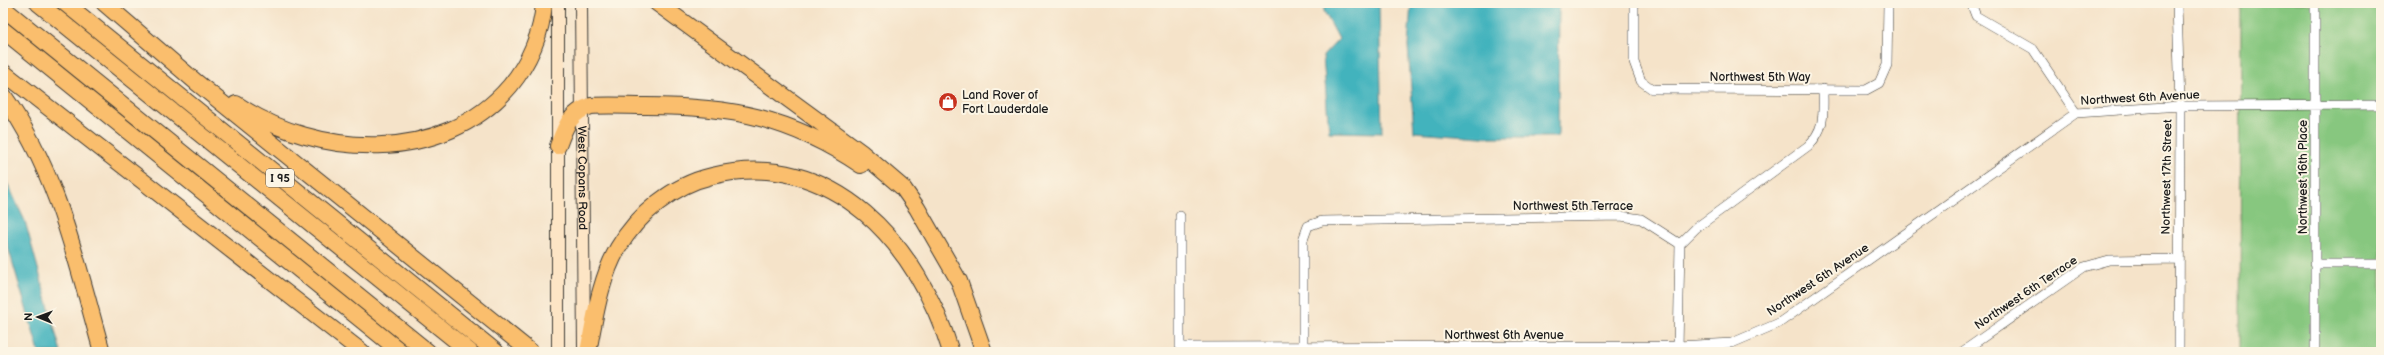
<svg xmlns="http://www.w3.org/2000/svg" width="2384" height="355" font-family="'Balsamiq Sans',sans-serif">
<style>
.green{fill:#87c77f;stroke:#52724e}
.water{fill:#43b3bd;stroke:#30686c}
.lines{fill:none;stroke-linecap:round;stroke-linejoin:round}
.street-casing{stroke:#3d3a36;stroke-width:10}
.secondary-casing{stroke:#3d3a36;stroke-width:14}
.highway-casing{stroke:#3d3a36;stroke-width:18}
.street{stroke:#fff;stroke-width:9}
.secondary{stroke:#fde5c5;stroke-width:12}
.highway{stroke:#fabe6d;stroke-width:16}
.labels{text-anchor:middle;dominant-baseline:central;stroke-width:4;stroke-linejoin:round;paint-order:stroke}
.shield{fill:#fcf5e5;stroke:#5f5d58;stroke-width:1}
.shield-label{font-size:11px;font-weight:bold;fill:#1c1c1c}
.street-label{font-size:12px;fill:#1c1c1c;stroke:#fcf5e5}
.poi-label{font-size:12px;fill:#1c1c1c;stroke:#fcf5e5;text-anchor:start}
</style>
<rect width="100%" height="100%" fill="#fcf5e5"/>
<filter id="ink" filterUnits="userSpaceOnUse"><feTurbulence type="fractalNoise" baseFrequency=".025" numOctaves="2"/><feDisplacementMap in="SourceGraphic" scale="8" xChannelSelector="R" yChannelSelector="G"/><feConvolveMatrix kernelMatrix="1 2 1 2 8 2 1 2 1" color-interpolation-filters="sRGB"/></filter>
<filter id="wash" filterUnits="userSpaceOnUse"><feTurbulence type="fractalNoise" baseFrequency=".012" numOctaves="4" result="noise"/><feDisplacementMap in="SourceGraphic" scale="16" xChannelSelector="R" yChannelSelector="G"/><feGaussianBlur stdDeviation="0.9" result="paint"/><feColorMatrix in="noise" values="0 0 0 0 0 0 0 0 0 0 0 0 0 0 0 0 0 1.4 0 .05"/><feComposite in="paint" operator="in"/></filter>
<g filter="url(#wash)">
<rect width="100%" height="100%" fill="#f5e3c9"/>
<path class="green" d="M 2241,3 L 2381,3 L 2381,352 L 2240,352 Z"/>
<path class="water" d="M 1324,3 L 1379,3 L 1382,133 L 1329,132 L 1323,56 L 1339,39 L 1324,11 Z
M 1411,3 L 1559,3 L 1558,137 L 1482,137 L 1414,132 L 1408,46 Z
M 3,174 L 25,221 L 61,352 L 39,352 L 3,230 Z"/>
</g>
<g filter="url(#ink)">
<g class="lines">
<defs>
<path id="street" d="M 1634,3 L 1634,62 L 1641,81 L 1652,89 L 1866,90 L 1879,83 L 1887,65 L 1888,3
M 1971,3 L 1976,16 L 2033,49 L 2076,113
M 2177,3 L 2180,106 L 2179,352
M 2315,3 L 2315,352
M 2314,264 L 2381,264
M 1180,347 L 1678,346 L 1732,343 L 1779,323 L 2076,113 L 2180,106 L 2381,105
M 1678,350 L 1680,244
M 1180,352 L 1180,216
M 1303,352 L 1303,240 L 1308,226 L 1322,221 L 1621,216 L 1641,219 L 1680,244 L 1696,228 L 1808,146 C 1826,128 1823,113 1823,89
M 1962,352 L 2084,267 L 2109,260 L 2178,259"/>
<g id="secondary">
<path d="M 558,3 L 558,352"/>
<path id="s1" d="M 581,3 L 584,348"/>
</g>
<path id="highway" d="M 38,3 L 470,352
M 65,3 L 496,352
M 104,3 L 196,82 L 531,352
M 657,3 L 862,153 L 903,188 L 917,208 L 959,281 L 984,352
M 3,8 L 428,352
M 3,30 L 401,352
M 3,72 L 362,352
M 3,95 C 58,172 77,263 102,352
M 236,104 C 318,159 443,165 510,86 C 529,63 542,33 544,3
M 558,146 C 565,127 570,112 591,106 C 609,105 628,106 646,106 C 730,106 790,117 861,165
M 588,352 C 595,317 600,279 618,248 C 638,214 673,185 712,176 C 833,146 919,246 951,352"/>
</defs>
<use href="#street" class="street-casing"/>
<use href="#secondary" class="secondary-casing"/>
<use href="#highway" class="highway-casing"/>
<use href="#street" class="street"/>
<use href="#secondary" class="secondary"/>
<use href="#highway" class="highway"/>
</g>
</g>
<defs>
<symbol id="shop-disc" viewBox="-11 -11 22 22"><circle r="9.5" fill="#c8321e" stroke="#fcf5e5"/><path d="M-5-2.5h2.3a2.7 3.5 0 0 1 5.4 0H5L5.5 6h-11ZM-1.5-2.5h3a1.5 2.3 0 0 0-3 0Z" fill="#fff"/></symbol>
</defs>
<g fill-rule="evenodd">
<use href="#shop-disc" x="937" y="91" width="22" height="22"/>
</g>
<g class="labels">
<rect class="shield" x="266" y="169" width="28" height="18" rx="3"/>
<g class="shield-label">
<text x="280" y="178">I 95</text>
</g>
<g class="street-label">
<text x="1760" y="77">Northwest 5th Way</text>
<text transform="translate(2140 98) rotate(-3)">Northwest 6th Avenue</text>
<text transform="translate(2167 177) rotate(-89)">Northwest 17th Street</text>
<text transform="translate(2303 177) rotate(-90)">Northwest 16th Place</text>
<text stroke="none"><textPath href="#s1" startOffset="175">West Copans Road</textPath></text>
<text x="1573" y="206">Northwest 5th Terrace</text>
<text transform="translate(1818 280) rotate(-34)">Northwest 6th Avenue</text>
<text transform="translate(2026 293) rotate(-34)">Northwest 6th Terrace</text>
<text x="1504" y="335">Northwest 6th Avenue</text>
</g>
<g class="poi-label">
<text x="962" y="95">Land Rover of<tspan x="962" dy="14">Fort Lauderdale</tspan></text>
</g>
</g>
<rect width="2384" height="355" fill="none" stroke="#fcf5e5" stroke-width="16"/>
<g transform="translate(38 317) rotate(271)" stroke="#fcf5e5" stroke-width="3" paint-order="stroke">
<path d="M0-3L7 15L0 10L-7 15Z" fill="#1c1c1c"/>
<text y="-6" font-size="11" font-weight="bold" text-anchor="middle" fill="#1c1c1c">N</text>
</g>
</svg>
